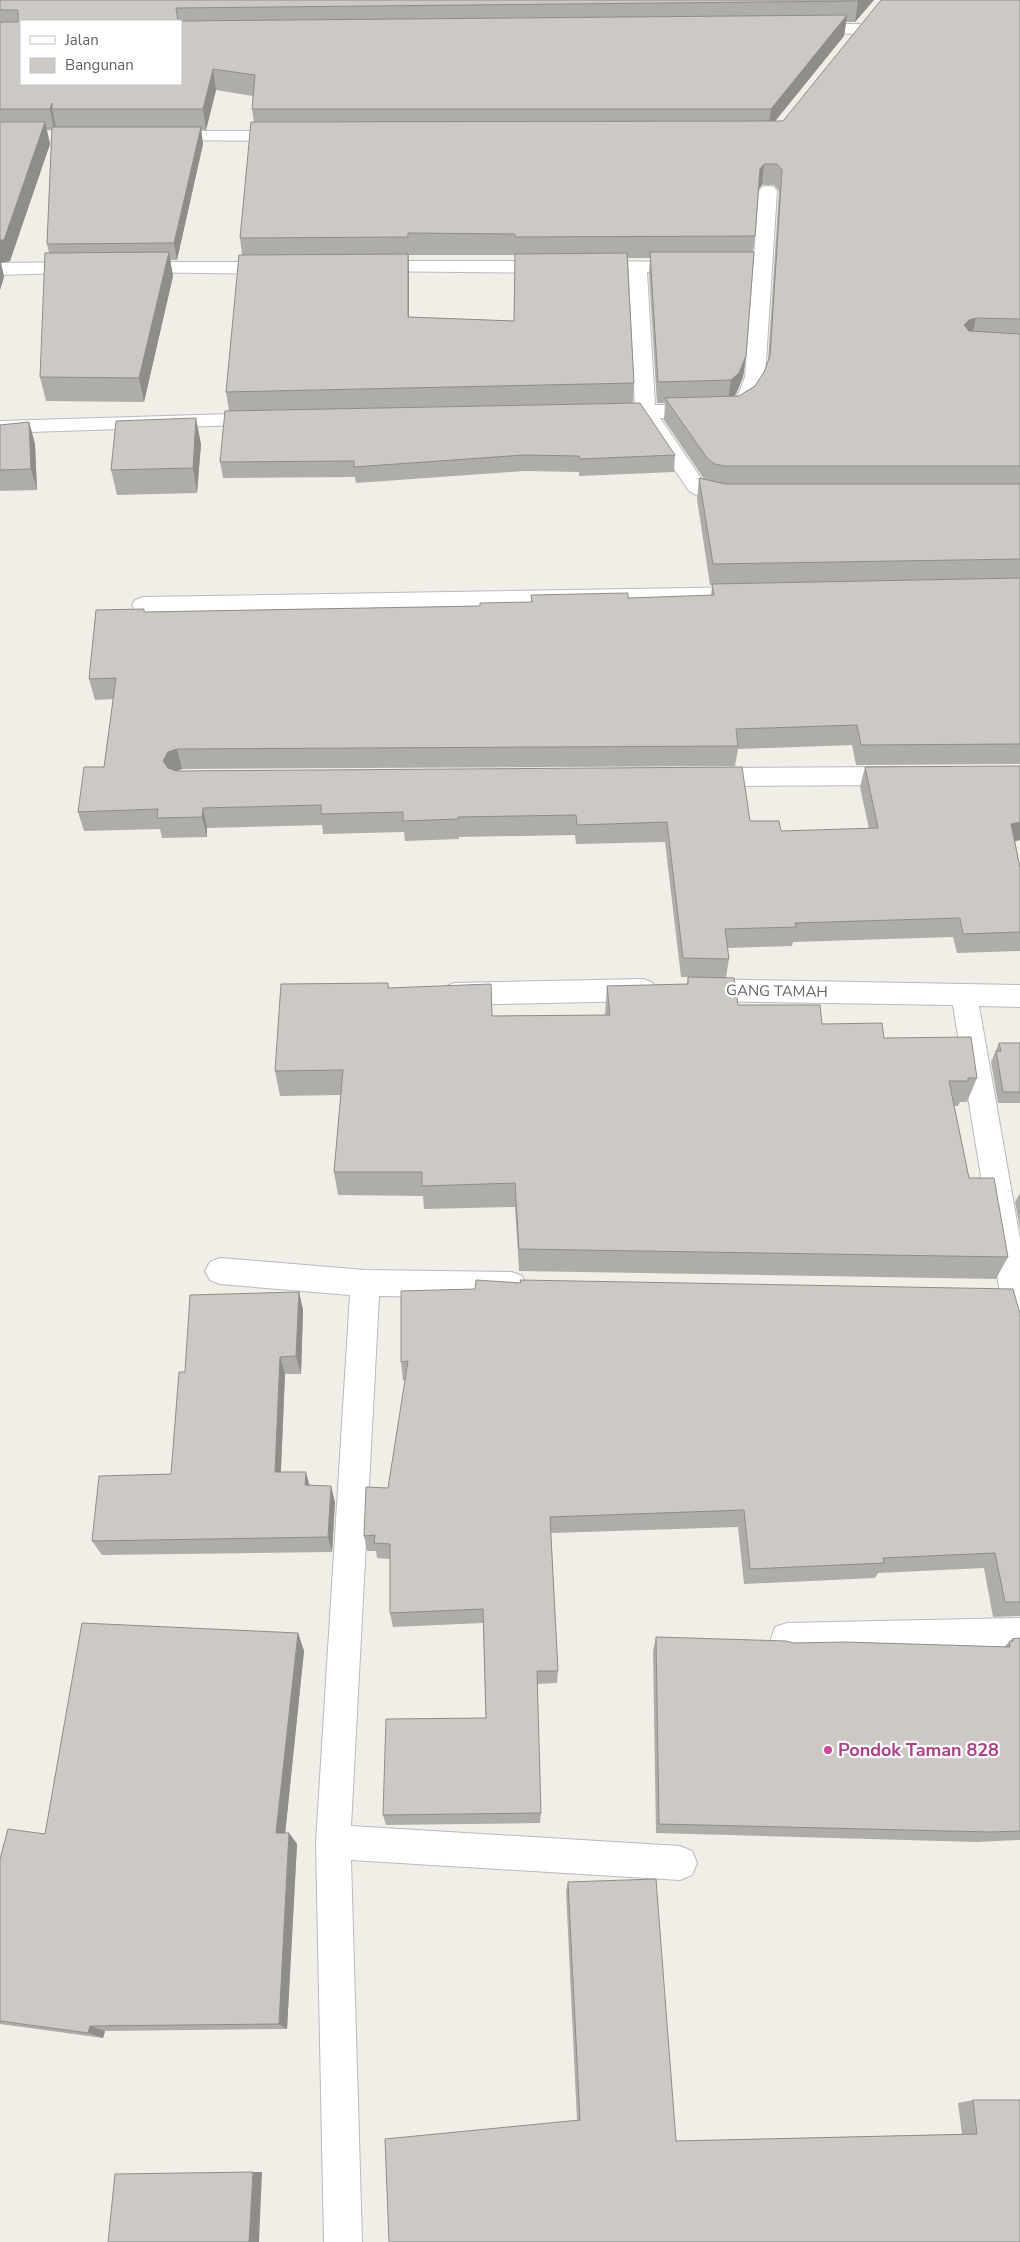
<svg xmlns="http://www.w3.org/2000/svg" width="1020" height="2242" font-family="'Nunito Sans',sans-serif">
<style>
.lines{fill:none;stroke-linecap:round;stroke-linejoin:round}
.street-casing{stroke:#b7babe;stroke-width:2}
.street{fill:#fff;fill-rule:evenodd}
.wall{fill:#afada9;fill-rule:evenodd}
.shaded-wall{fill:#8f8d89}
.building{fill:#ccc9c4;stroke:#8f8d89;fill-rule:evenodd}
.hotel-dot{fill:#d1479c;stroke:#fff;stroke-width:2}
.labels{text-anchor:middle;dominant-baseline:central;stroke-width:4.5;stroke-linejoin:round;paint-order:stroke}
.street-label{font-size:15px;fill:#5e6368;stroke:#fff}
.near-hotel-label{font-size:18px;font-weight:bold;fill:#b23c85;stroke:#fff;text-anchor:start}
</style>
<rect width="100%" height="100%" fill="#f1eee7"/>
<g class="lines">
<defs>
<path id="street" d="M 808,24 L 859,24 L 865,26 L 867,29 L 865,32 L 859,34 L 802,32 L 800,29 L 802,26 Z
M 164,131 L 286,131 L 292,132 L 295,136 L 292,140 L 286,141 L 158,140 L 155,136 L 158,132 Z
M 768,186 L 774,187 L 777,191 L 765,377 C 749,431 706,418 660,418 L 703,481 L 711,487 L 742,491 L 746,496 L 742,501 L 735,503 L 706,500 L 689,491 L 640,418 L 602,417 L 599,412 L 602,407 L 635,405 L 628,272 L 584,271 L 582,267 L 584,263 L 591,261 L 693,262 L 695,266 L 693,270 L 647,272 L 655,405 L 726,405 L 738,395 L 745,377 L 759,191 L 762,187 Z
M 371,261 L 551,261 L 558,263 L 560,267 L 558,271 L 551,273 L 364,271 L 362,267 L 364,263 Z
M 81,262 L 88,264 L 90,268 L 88,272 L 0,275 L 0,263 Z
M 134,262 L 273,262 L 280,264 L 282,268 L 280,272 L 273,274 L 127,272 L 125,268 L 127,264 Z
M 261,413 L 268,414 L 271,419 L 268,424 L 0,433 L 0,421 Z
M 749,587 L 757,590 L 760,595 L 757,600 L 749,603 L 143,613 L 135,610 L 132,605 L 135,600 L 143,597 Z
M 901,767 L 909,770 L 913,776 L 909,782 L 901,785 L 707,786 L 699,783 L 695,777 L 699,771 L 707,768 Z
M 644,979 L 653,983 L 657,990 L 653,997 L 644,1001 L 454,1005 L 445,1001 L 441,994 L 445,987 L 454,983 Z
M 699,979 L 1020,985 L 1020,1007 L 979,1006 L 1020,1239 L 1020,1336 L 1010,1333 L 1005,1323 L 953,1005 L 699,1001 L 690,997 L 686,990 L 690,983 Z
M 220,1258 L 365,1270 L 512,1272 L 522,1276 L 527,1285 L 522,1294 L 512,1298 L 379,1296 L 351,1826 L 680,1846 L 692,1851 L 697,1863 L 692,1875 L 680,1880 L 351,1860 L 362,2242 L 324,2242 L 316,1842 L 350,1295 L 220,1284 L 210,1280 L 205,1271 L 210,1262 Z
M 1020,1618 L 1020,1650 L 787,1655 L 775,1651 L 771,1639 L 775,1627 L 787,1623 Z"/>
</defs>
<use href="#street" class="street-casing"/>
<use href="#street" class="street"/>
</g>
<path class="wall" d="M 0,0 L 874,0 L 855,22 L 846,22 L 844,36 L 775,121 L 783,121 L 1020,0 L 1020,764 L 856,765 L 852,745 L 738,749 L 735,766 L 182,769 L 177,771 L 750,821 L 781,831 L 869,829 L 860,787 L 865,767 L 1020,840 L 1015,841 L 1020,868 L 1020,951 L 957,953 L 953,937 L 793,942 L 792,946 L 727,948 L 729,959 L 726,977 L 738,1005 L 884,1038 L 977,1078 L 967,1102 L 960,1102 L 958,1106 L 954,1106 L 969,1178 L 1008,1257 L 996,1279 L 519,1271 L 515,1207 L 424,1209 L 423,1196 L 338,1195 L 334,1172 L 341,1095 L 280,1096 L 275,1071 L 388,983 L 389,988 L 492,1016 L 605,1015 L 607,986 L 687,984 L 688,977 L 681,977 L 665,842 L 576,844 L 575,835 L 459,837 L 459,839 L 405,841 L 404,832 L 323,834 L 322,825 L 207,828 L 207,837 L 162,838 L 160,829 L 84,831 L 78,812 L 104,767 L 113,699 L 95,700 L 89,679 L 145,612 L 480,606 L 531,602 L 531,595 L 628,598 L 711,596 L 712,585 L 710,585 L 697,499 L 699,478 L 704,479 L 664,420 L 665,403 L 657,403 L 649,273 L 650,258 L 628,258 L 634,383 L 633,403 L 471,407 L 675,455 L 674,472 L 579,476 L 579,472 L 524,471 L 356,483 L 355,477 L 223,478 L 220,462 L 229,411 L 226,392 L 242,255 L 240,238 L 254,122 L 252,109 L 253,96 L 216,90 L 206,130 L 201,130 L 203,144 L 177,260 L 170,260 L 173,276 L 144,402 L 46,401 L 40,377 L 49,253 L 47,244 L 52,130 L 47,130 L 50,144 L 10,261 L 1,263 L 4,277 L 0,290 ZM 762,185 L 774,185 L 779,191 L 768,361 L 764,372 L 755,386 L 739,396 L 734,396 L 736,394 L 743,377 L 746,356 L 753,252 L 755,236 L 758,189 ZM 409,255 L 515,255 L 514,321 L 409,317 Z
M 29,422 L 35,444 L 37,490 L 0,491 L 0,425 Z
M 201,444 L 197,493 L 117,495 L 111,470 Z
M 999,1043 L 1020,1043 L 1020,1103 L 998,1103 L 991,1062 Z
M 1020,1193 L 1020,1228 L 1015,1202 Z
M 299,1292 L 303,1310 L 301,1374 L 285,1374 L 281,1472 L 310,1485 L 335,1502 L 332,1552 L 102,1555 L 92,1541 L 171,1474 L 185,1372 Z
M 1020,1314 L 1020,1616 L 993,1617 L 984,1568 L 878,1573 L 875,1578 L 744,1584 L 738,1527 L 551,1533 L 558,1671 L 557,1683 L 537,1684 L 541,1813 L 540,1823 L 386,1825 L 383,1815 L 486,1718 L 483,1623 L 393,1627 L 390,1613 L 390,1559 L 377,1558 L 376,1551 L 367,1551 L 364,1536 L 388,1488 L 405,1380 L 403,1381 L 401,1362 Z
M 298,1633 L 304,1651 L 285,1833 L 289,1833 L 297,1844 L 287,2029 L 105,2031 L 103,2038 L 0,2024 L 0,1859 L 45,1834 Z
M 656,1637 L 794,1643 L 1004,1647 L 1012,1639 L 1020,1638 L 1020,1840 L 977,1842 L 656,1833 L 653,1651 Z
M 568,1882 L 676,2141 L 962,2134 L 958,2103 L 973,2100 L 1020,2242 L 577,2120 L 566,1891 Z"/>
<path class="shaded-wall" d="M 859,0 L 874,0 L 855,22 L 858,1 Z
M 847,15 L 844,36 L 768,130 L 771,109 Z
M 213,69 L 216,90 L 206,130 L 203,109 Z
M 52,103 L 52,109 L 56,127 L 54,130 L 50,109 Z
M 45,122 L 50,144 L 10,261 L 1,263 L 4,277 L 0,290 L 0,240 Z
M 201,127 L 203,144 L 177,260 L 174,243 Z
M 764,164 L 762,185 L 757,191 L 760,169 Z
M 169,252 L 173,276 L 144,402 L 139,378 Z
M 408,254 L 409,274 L 409,337 L 408,317 Z
M 976,318 L 971,339 L 964,325 L 969,320 Z
M 746,356 L 743,377 L 736,394 L 728,401 L 731,380 Z
M 196,418 L 201,444 L 197,493 L 193,468 Z
M 29,422 L 35,444 L 37,490 L 31,469 Z
M 177,749 L 182,769 L 172,772 L 168,781 L 163,761 L 168,752 Z
M 203,808 L 207,828 L 207,837 L 202,817 Z
M 1020,822 L 1020,840 L 1004,844 L 1011,824 Z
M 299,1292 L 303,1310 L 301,1374 L 296,1356 Z
M 280,1357 L 285,1374 L 280,1488 L 275,1472 Z
M 306,1472 L 310,1487 L 305,1485 Z
M 331,1486 L 335,1502 L 332,1552 L 328,1537 Z
M 298,1633 L 304,1651 L 284,1845 L 276,1833 Z
M 289,1833 L 297,1844 L 287,2029 L 279,2024 Z
M 90,2026 L 105,2031 L 103,2038 L 88,2033 Z
M 253,2172 L 262,2172 L 259,2242 L 249,2242 Z"/>
<path class="building" d="M 0,0 L 859,0 L 858,1 L 176,8 L 178,21 L 847,15 L 771,109 L 252,109 L 255,75 L 213,69 L 203,109 L 52,109 L 52,103 L 50,109 L 0,109 L 0,22 L 18,22 L 18,10 L 0,10 ZM 21,21 L 181,21 L 181,84 L 21,84 Z
M 881,0 L 1020,0 L 1020,319 L 976,318 L 969,320 L 964,325 L 969,331 L 1020,334 L 1020,466 L 725,466 L 715,464 L 707,458 L 665,398 L 739,396 L 755,386 L 764,372 L 770,356 L 782,170 L 777,164 L 764,164 L 760,169 L 755,236 L 515,237 L 515,234 L 408,233 L 408,237 L 240,238 L 251,122 L 783,121 Z
M 0,122 L 45,122 L 4,240 L 0,240 Z
M 52,127 L 201,127 L 174,243 L 47,244 Z
M 169,252 L 139,378 L 40,377 L 45,253 Z
M 650,252 L 754,252 L 746,356 L 739,373 L 731,380 L 658,382 Z
M 627,253 L 634,383 L 226,392 L 239,255 L 408,254 L 408,317 L 514,321 L 515,254 Z
M 640,403 L 675,455 L 580,459 L 579,456 L 524,455 L 354,467 L 354,461 L 220,462 L 225,411 Z
M 196,418 L 193,468 L 111,470 L 116,421 Z
M 29,422 L 31,469 L 0,470 L 0,425 Z
M 699,478 L 725,484 L 1020,484 L 1020,559 L 713,564 Z
M 1020,578 L 1020,744 L 861,745 L 857,725 L 736,729 L 738,746 L 177,749 L 168,752 L 163,761 L 168,768 L 177,771 L 742,767 L 750,821 L 779,821 L 781,831 L 878,828 L 865,767 L 1020,766 L 1020,822 L 1011,824 L 1020,868 L 1020,932 L 963,934 L 960,918 L 795,923 L 796,927 L 725,929 L 729,959 L 683,958 L 667,822 L 577,825 L 576,815 L 458,817 L 458,819 L 403,821 L 403,812 L 321,814 L 321,805 L 203,808 L 202,817 L 157,818 L 158,809 L 78,812 L 84,767 L 104,767 L 116,678 L 89,679 L 96,610 L 144,609 L 144,612 L 480,606 L 480,603 L 532,602 L 531,595 L 628,593 L 628,598 L 714,595 L 712,584 Z
M 688,977 L 734,978 L 738,1005 L 820,1005 L 822,1024 L 882,1023 L 884,1038 L 971,1037 L 977,1078 L 968,1078 L 968,1081 L 949,1081 L 969,1178 L 994,1178 L 1008,1257 L 519,1249 L 515,1183 L 422,1186 L 422,1172 L 334,1172 L 343,1070 L 275,1071 L 281,984 L 388,983 L 388,988 L 491,984 L 492,1016 L 610,1015 L 607,986 L 688,984 Z
M 999,1043 L 1020,1043 L 1020,1092 L 1003,1092 L 996,1051 L 1001,1051 Z
M 476,1280 L 521,1283 L 520,1280 L 1013,1289 L 1020,1314 L 1020,1602 L 1005,1602 L 995,1553 L 883,1558 L 884,1563 L 750,1569 L 744,1510 L 550,1517 L 558,1671 L 537,1671 L 541,1813 L 383,1815 L 386,1719 L 486,1718 L 483,1609 L 390,1613 L 390,1544 L 374,1543 L 375,1535 L 364,1536 L 366,1487 L 388,1488 L 408,1361 L 401,1362 L 401,1291 L 475,1289 Z
M 299,1292 L 296,1356 L 280,1357 L 275,1472 L 306,1472 L 305,1485 L 331,1486 L 328,1537 L 92,1541 L 99,1476 L 171,1474 L 179,1372 L 185,1372 L 190,1295 Z
M 82,1623 L 298,1633 L 276,1833 L 289,1833 L 279,2024 L 90,2026 L 88,2033 L 0,2021 L 0,1859 L 8,1829 L 45,1834 Z
M 656,1637 L 786,1641 L 794,1643 L 844,1642 L 1010,1647 L 1009,1642 L 1013,1641 L 1012,1639 L 1020,1638 L 1020,1831 L 990,1832 L 659,1824 Z
M 656,1879 L 676,2141 L 977,2134 L 973,2100 L 1020,2100 L 1020,2242 L 389,2242 L 385,2139 L 580,2120 L 568,1882 Z
M 253,2172 L 249,2242 L 108,2242 L 115,2174 Z"/>
<circle class="hotel-dot" cx="828" cy="1750" r="5"/>
<g class="labels">
<g class="street-label">
<text transform="translate(777 991) rotate(1)">GANG TAMAH</text>
</g>
<g class="near-hotel-label">
<text x="838" y="1750">Pondok Taman 828</text>
</g>
</g>
<rect x="20" y="20" width="162" height="65" fill="#ffffff" stroke="#bfc1c3"/>
<rect x="30" y="36" width="25" height="8" fill="#ffffff" stroke="#bfc1c3"/>
<text x="65" y="45" font-size="15" fill="#5e6368">Jalan</text>
<rect x="30" y="58" width="25" height="15" fill="#ccc9c4" stroke="#bfc1c3"/>
<text x="65" y="70" font-size="15" fill="#5e6368">Bangunan</text>
</svg>
